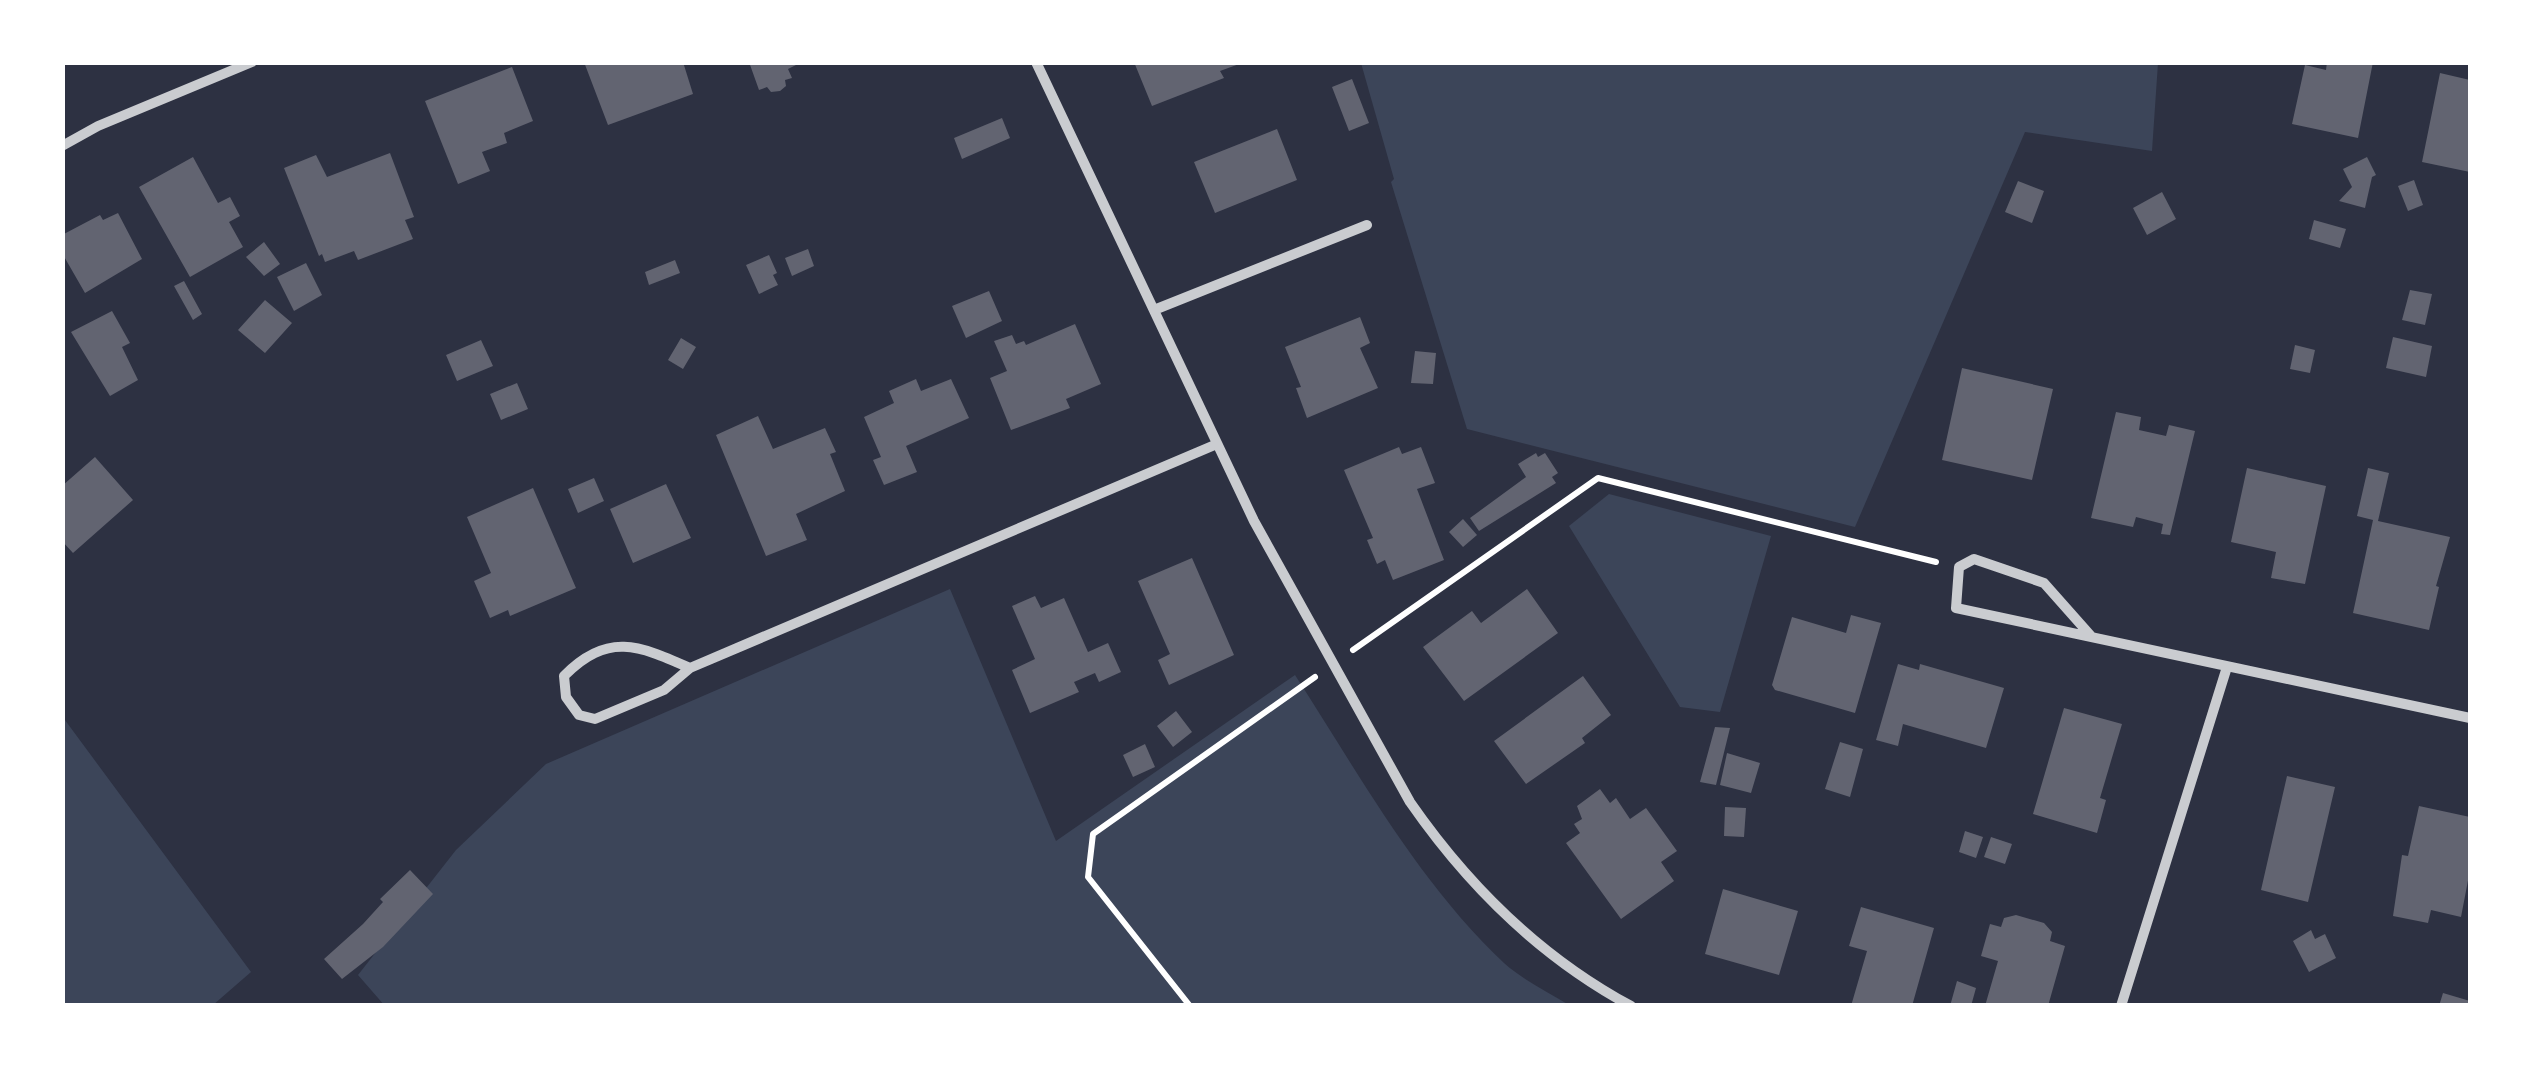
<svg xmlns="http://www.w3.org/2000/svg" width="2533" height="1068" font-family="'Work Sans',sans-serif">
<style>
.green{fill:#3c4559}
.building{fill:#626471}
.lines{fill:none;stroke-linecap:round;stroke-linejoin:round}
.path{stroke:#fff;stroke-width:6}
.minor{stroke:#caccd0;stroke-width:10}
</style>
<rect width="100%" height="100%" fill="#2d3142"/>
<path class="green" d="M 1361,63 L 1361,62 L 2158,63 L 2152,151 L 2025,132 L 1855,527 L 1467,429 L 1391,182 L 1394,179 Z
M 1609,494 L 1771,536 L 1720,712 L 1680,707 L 1569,526 Z
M 950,589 L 1056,841 L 1295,675 C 1359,774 1418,882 1504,963 C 1523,980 1548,992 1569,1005 L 385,1006 L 358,975 L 456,850 L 546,764 Z
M 62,716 L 251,972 L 213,1005 L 63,1005 Z"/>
<path class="building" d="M 584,62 L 683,62 L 693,94 L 608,125 Z
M 749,62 L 802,62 L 788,69 L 792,78 L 785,80 L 786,86 L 780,91 L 771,92 L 767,87 L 759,90 Z
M 1134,62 L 1242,62 L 1242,63 L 1220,71 L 1224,78 L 1152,106 Z
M 2327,62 L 2373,62 L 2358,138 L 2292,124 L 2305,65 L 2326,70 Z
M 512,67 L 533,121 L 504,133 L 507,143 L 482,152 L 490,171 L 458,184 L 425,101 Z
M 2440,73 L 2470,80 L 2470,172 L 2422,162 Z
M 1352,79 L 1369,123 L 1349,131 L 1332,87 Z
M 1002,118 L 1010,138 L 962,159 L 954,138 Z
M 1277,129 L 1297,180 L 1215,213 L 1194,162 Z
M 390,153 L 414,217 L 405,220 L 413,239 L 358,260 L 354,251 L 325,262 L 322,254 L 319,256 L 284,168 L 316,155 L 327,177 Z
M 193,157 L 218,203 L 230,197 L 240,216 L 229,222 L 243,247 L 190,277 L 139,187 Z
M 2367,157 L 2376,175 L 2372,177 L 2365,208 L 2339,201 L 2352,187 L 2343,169 Z
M 2414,180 L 2423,205 L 2408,211 L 2398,186 Z
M 2018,181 L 2044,191 L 2032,223 L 2005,212 Z
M 2162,192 L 2176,219 L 2147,235 L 2133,208 Z
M 118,213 L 142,259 L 85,293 L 62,253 L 62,235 L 100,215 L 103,220 Z
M 2314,220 L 2346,229 L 2340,248 L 2309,239 Z
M 264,242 L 280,264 L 264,276 L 246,257 Z
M 808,249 L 814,266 L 792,276 L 785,258 Z
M 769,255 L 777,273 L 773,275 L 778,285 L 759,294 L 746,265 Z
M 675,260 L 680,273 L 649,285 L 645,272 Z
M 306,263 L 322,295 L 294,311 L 277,277 Z
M 184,281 L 202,314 L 193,320 L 174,286 Z
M 2410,290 L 2432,294 L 2425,325 L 2402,320 Z
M 989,291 L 1002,321 L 966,338 L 952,306 Z
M 265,300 L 292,323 L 265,353 L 238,330 Z
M 112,311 L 130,343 L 122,347 L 138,380 L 110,396 L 71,332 Z
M 1360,317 L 1370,343 L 1360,348 L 1378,388 L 1307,418 L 1296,388 L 1301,387 L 1285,347 Z
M 1075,324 L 1101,384 L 1066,399 L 1070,408 L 1011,430 L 990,378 L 1007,371 L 994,341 L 1012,335 L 1016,344 L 1024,341 L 1026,345 Z
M 2393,337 L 2432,346 L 2426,377 L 2386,368 Z
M 681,338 L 696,347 L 683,369 L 668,360 Z
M 481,340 L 493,366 L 457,381 L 446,355 Z
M 2295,345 L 2315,350 L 2310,373 L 2290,369 Z
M 1415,351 L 1436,353 L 1433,384 L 1411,383 Z
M 1962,368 L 2053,389 L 2032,480 L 1942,460 Z
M 916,379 L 921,391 L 951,379 L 969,418 L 906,446 L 917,472 L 884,485 L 873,460 L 881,457 L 864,417 L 894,403 L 889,391 Z
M 517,383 L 528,409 L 501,420 L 490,394 Z
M 2116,412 L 2141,417 L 2139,430 L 2166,436 L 2169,425 L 2195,431 L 2170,535 L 2161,534 L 2163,524 L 2136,517 L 2133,527 L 2091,518 Z
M 758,416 L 773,449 L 825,428 L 836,452 L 830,454 L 845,491 L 796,514 L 807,540 L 766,556 L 716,435 Z
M 1399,447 L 1402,454 L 1421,447 L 1435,483 L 1417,489 L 1444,560 L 1393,580 L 1385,560 L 1377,564 L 1367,540 L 1373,538 L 1344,470 Z
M 1536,453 L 1538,457 L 1545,453 L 1558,473 L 1552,477 L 1556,483 L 1479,531 L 1470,518 L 1526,477 L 1518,464 Z
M 95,457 L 133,500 L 73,553 L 62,541 L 62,486 Z
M 2247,468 L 2326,486 L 2305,584 L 2271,578 L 2276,552 L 2231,542 Z
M 2368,468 L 2389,473 L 2378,521 L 2450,537 L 2436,586 L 2439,587 L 2429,630 L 2353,613 L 2373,520 L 2357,516 Z
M 594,478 L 604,501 L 578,513 L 568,489 Z
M 666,484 L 691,538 L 633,563 L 610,509 Z
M 533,488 L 576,588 L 510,616 L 508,610 L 490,618 L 474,581 L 491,573 L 467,517 Z
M 1463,519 L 1477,535 L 1463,547 L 1449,532 Z
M 1192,558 L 1234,655 L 1169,685 L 1158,660 L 1170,654 L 1138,581 Z
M 1527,589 L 1558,633 L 1464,701 L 1423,647 L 1472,611 L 1481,623 Z
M 1035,596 L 1041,608 L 1064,598 L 1088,652 L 1108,643 L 1121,672 L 1099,682 L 1095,673 L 1074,682 L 1079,692 L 1030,713 L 1012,670 L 1035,659 L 1012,606 Z
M 1851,615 L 1881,623 L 1855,713 L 1775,690 L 1772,685 L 1792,617 L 1846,633 Z
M 1898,664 L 1919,670 L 1920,664 L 2004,688 L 1986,748 L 1903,724 L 1898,746 L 1876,740 Z
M 1583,676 L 1611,715 L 1582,738 L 1585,743 L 1526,784 L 1494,741 Z
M 2064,708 L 2122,724 L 2100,798 L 2106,800 L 2097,833 L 2033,814 Z
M 1176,711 L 1192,732 L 1173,747 L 1157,726 Z
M 1715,727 L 1730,728 L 1716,785 L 1700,782 Z
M 1840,742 L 1863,749 L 1850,797 L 1825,789 Z
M 1145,744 L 1155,767 L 1133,777 L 1123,755 Z
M 1727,753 L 1760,763 L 1751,793 L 1720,785 Z
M 2287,776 L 2335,787 L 2308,902 L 2261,890 Z
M 1600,789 L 1610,803 L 1616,798 L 1630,819 L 1646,808 L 1677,851 L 1661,862 L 1674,881 L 1621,919 L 1566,843 L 1580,833 L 1574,824 L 1582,819 L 1577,806 Z
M 2419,806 L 2470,817 L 2470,870 L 2461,917 L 2431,910 L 2428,923 L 2393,916 L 2402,855 L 2408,856 Z
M 1725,807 L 1746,808 L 1744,837 L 1724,836 Z
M 1965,831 L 1983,837 L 1976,858 L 1959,852 Z
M 1991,837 L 2012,844 L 2005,864 L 1984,857 Z
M 410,870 L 433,894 L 383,947 L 342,979 L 324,959 L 363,924 L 383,902 L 380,899 Z
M 1723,889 L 1798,911 L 1779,975 L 1705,954 Z
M 1861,907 L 1934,928 L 1912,1006 L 1851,1006 L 1867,951 L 1849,946 Z
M 2016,915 L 2044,923 L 2052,932 L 2050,941 L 2065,946 L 2048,1006 L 1985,1006 L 1998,961 L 1981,956 L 1990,924 L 2001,927 L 2004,918 Z
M 2311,930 L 2315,939 L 2325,934 L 2336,958 L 2309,972 L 2293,941 Z
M 1957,981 L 1976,988 L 1971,1006 L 1950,1006 Z
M 2443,993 L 2470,1001 L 2469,1006 L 2439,1006 Z"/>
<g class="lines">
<path class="path" d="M 1353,650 L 1598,478 L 1936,562
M 1190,1006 L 1088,877 L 1093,834 L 1315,677"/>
<path class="minor" d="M 1036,62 L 1254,521 L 1410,802 C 1469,887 1540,957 1631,1006
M 62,146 L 98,126 L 252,62
M 1154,310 L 1367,225
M 2091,636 L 2044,583 L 1974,559 L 1959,567 L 1956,608 L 2470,718
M 690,668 L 664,690 L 595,719 L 579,715 L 566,697 L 564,676 C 608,631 640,646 690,668 L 1217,444
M 2121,1006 L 2227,667"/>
</g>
<rect width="2533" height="1068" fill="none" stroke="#ffffff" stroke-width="130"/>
</svg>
